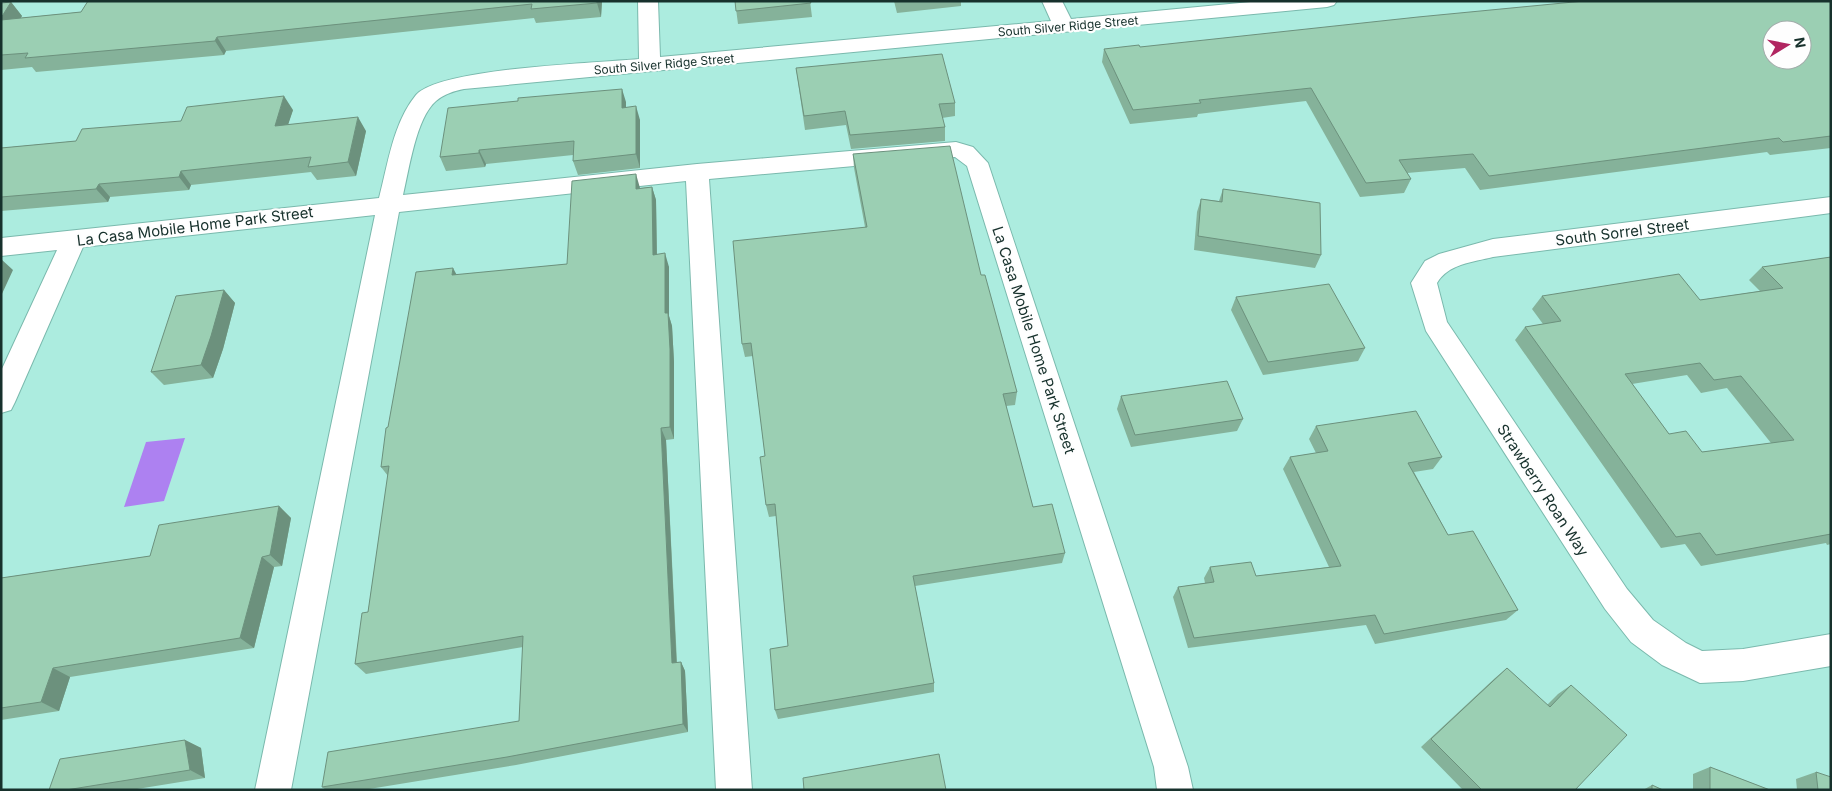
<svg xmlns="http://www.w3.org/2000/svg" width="1832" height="791" font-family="Inter,sans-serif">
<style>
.water{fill:#ad81f1}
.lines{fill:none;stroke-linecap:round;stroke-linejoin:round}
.minor-casing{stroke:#7ab9ad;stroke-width:2}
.minor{fill:#fff;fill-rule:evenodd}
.wall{fill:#85b29a;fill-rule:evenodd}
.shaded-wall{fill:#6c917d}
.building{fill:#9bcfb3;stroke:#6c917d;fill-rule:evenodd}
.labels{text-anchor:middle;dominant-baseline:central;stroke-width:4.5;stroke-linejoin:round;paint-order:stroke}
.far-street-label{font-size:12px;fill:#17312c;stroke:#fefefe}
.street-label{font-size:15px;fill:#17312c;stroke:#fefefe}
</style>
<rect width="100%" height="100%" fill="#acecdf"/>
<path class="water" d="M 185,438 L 164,501 L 124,507 L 146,442 Z"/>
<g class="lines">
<defs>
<path id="minor" d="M 638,1 L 658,1 L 660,57 L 1051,21 L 1042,1 L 1062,1 L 1071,19 L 1261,1 L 1337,1 L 1334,5 L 1327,7 L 464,89 C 454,91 444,94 436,101 C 416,118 409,170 403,195 L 697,164 L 956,142 L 973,147 L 988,163 L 1188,767 L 1193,790 L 1157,790 L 1154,767 L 967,166 L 955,157 L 709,179 L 752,790 L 716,790 L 686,181 L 399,212 L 291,790 L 255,790 L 375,215 L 83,247 L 15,402 L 11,410 L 1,413 L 1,371 L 57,250 L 1,256 L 1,238 L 379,198 C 388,164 393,123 416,95 C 439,68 598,63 639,59 Z
M 1831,197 L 1831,213 L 1493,257 C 1473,262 1448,264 1437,283 L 1447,322 L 1627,589 L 1653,620 L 1686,643 L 1702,651 L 1743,649 L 1831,634 L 1831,666 L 1743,681 L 1700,683 L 1662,665 L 1631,642 L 1605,609 L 1426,331 L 1411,283 L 1425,261 L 1439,254 L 1493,239 Z"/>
</defs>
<use href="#minor" class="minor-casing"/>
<use href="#minor" class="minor"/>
</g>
<path class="wall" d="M 88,1 L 602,1 L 601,17 L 536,23 L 534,18 L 226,51 L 224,55 L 36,72 L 32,67 L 1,70 L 1,3 L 11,2 L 22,16 L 20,18 L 81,12 Z
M 735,1 L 810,1 L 812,17 L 738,24 Z
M 894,1 L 961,1 L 961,6 L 897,13 Z
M 1831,1 L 1831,148 L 1770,155 L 1767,152 L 1480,190 L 1465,168 L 1407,173 L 1411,179 L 1404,193 L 1360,197 L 1306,101 L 1198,114 L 1197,117 L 1130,124 L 1102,62 L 1104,49 L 1140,47 Z
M 796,68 L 955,103 L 955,116 L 942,118 L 945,127 L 945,141 L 851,149 L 846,125 L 805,130 Z
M 626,102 L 626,107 L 640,120 L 640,168 L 578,175 L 573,161 L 573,155 L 486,164 L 485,167 L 446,171 L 440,157 Z
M 293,110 L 288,124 L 366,131 L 356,176 L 317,180 L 311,172 L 191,185 L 189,190 L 110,197 L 108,202 L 1,211 L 1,148 L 76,141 Z
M 853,154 L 981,275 L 1017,392 L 1015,405 L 1006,406 L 1033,507 L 1065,553 L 1062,563 L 915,586 L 934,683 L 934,692 L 778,719 L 775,710 L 788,646 L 776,516 L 769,517 L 766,505 L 765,456 L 753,356 L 745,357 L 742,344 L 865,227 L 854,168 Z
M 652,187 L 656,200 L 657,254 L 669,267 L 669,316 L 672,326 L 674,362 L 674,439 L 666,440 L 677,662 L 681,662 L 685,671 L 688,732 L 516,765 L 363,790 L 326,790 L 322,787 L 519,721 L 523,647 L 366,674 L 355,664 L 368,612 L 388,476 L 381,467 L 388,427 L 457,275 L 567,264 L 640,188 Z
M 1223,189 L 1321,255 L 1315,268 L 1194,250 L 1197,212 L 1201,199 L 1219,201 Z
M 1831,257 L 1831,544 L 1827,545 L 1826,543 L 1701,566 L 1685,544 L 1661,548 L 1515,340 L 1525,327 L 1543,324 L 1532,309 L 1542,296 L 1700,300 L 1760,291 L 1749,280 L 1762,267 ZM 1687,375 L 1701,393 L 1727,388 L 1771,443 L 1702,452 L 1669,434 L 1632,384 Z
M 224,290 L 235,303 L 223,349 L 213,378 L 164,385 L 151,372 Z
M 1236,297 L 1365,348 L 1358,361 L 1263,375 L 1231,310 Z
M 1121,396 L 1243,419 L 1237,431 L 1131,447 L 1117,409 Z
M 1316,426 L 1442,457 L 1433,469 L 1414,472 L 1448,535 L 1518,610 L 1506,620 L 1375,644 L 1366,625 L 1188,648 L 1173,597 L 1178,587 L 1205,583 L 1204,578 L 1210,567 L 1256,576 L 1329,567 L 1283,469 L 1290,457 L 1316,453 L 1309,439 Z
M 279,506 L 291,518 L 282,566 L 274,567 L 254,648 L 70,677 L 59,711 L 1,720 L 1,578 L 150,556 Z
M 1507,668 L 1547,705 L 1558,694 L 1571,685 L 1575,790 L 1463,790 L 1421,747 L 1495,678 Z
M 185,740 L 201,748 L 205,778 L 131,790 L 49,790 Z
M 1710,767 L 1770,790 L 1693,790 L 1693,774 Z
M 1816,772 L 1831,790 L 1797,790 L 1796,779 Z
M 1652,785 L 1663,790 L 1643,790 Z"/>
<path class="shaded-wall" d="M 597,1 L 602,1 L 601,17 L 597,3 Z
M 11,2 L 22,16 L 11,34 L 1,22 L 1,18 Z
M 217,37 L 226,51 L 224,55 L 215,41 Z
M 622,89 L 626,102 L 626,122 L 622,108 Z
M 284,96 L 293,110 L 283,140 L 275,126 Z
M 636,106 L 640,120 L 640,168 L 636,154 Z
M 358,117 L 366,131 L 356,176 L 348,162 Z
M 479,150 L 486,164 L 485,167 L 479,153 Z
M 181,171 L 191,185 L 189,190 L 179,177 Z
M 636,174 L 640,188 L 640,202 L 636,189 Z
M 99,184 L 110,197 L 108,202 L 96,189 Z
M 652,187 L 656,200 L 657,268 L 653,255 Z
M 665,253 L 669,267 L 669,316 L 672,326 L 674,362 L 674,439 L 670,427 L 665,313 Z
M 1,259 L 13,270 L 1,296 Z
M 453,268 L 460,281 L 452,275 Z
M 224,290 L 235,303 L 223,349 L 213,378 L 201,365 Z
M 661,428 L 666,440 L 677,672 L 672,663 Z
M 279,506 L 291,518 L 282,566 L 270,555 Z
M 262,557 L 274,567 L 254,648 L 240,638 Z
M 681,662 L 685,671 L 688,732 L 683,724 Z
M 53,668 L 70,677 L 59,711 L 41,702 Z
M 185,740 L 201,748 L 205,778 L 190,770 Z"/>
<path class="building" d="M 88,1 L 597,1 L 597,3 L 531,9 L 532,4 L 217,37 L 215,41 L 25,58 L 28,53 L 1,55 L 1,20 L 81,12 Z
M 735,1 L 810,1 L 811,3 L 736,11 Z
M 1584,1 L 1831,1 L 1831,136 L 1783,142 L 1779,138 L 1489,176 L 1473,154 L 1399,160 L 1411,179 L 1366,183 L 1311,88 L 1199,100 L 1201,103 L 1133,110 L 1104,49 L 1139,45 L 1140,47 L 1418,17 ZM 1772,30 L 1802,30 L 1802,60 L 1772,60 Z
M 11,2 L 1,18 L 1,3 Z
M 942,54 L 955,103 L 939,104 L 945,127 L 850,135 L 845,111 L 804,116 L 796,68 Z
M 622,89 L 622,108 L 636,106 L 636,154 L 573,161 L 574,141 L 479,150 L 479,153 L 440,157 L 448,108 L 518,101 L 518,98 Z
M 284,96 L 275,126 L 358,117 L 348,162 L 308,167 L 311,157 L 181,171 L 179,177 L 99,184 L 96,189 L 1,197 L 1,148 L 76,141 L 82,129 L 181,121 L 187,107 Z
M 950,146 L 981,275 L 985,275 L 1017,392 L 1003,394 L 1033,507 L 1052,504 L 1065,553 L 913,576 L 934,683 L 775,710 L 770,649 L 788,646 L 775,504 L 766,505 L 760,457 L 765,456 L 751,343 L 742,344 L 733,241 L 867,227 L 853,154 Z
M 636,174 L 636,189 L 652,187 L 653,255 L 665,253 L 665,313 L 668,313 L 670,349 L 670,427 L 661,428 L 672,663 L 681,662 L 683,724 L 507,757 L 322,787 L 328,752 L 519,721 L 523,636 L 355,664 L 362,613 L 368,612 L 389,466 L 381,467 L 386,428 L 388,427 L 416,272 L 453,268 L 452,275 L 567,264 L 572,181 Z
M 1223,189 L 1320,203 L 1321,255 L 1198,236 L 1201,199 L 1222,202 Z
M 1831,257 L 1831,534 L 1716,555 L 1700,533 L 1676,537 L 1525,327 L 1561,321 L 1542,296 L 1679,274 L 1700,300 L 1783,288 L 1762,267 ZM 1700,363 L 1714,380 L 1741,376 L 1794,440 L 1702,452 L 1686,431 L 1669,434 L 1625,374 Z
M 1329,284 L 1365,348 L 1268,362 L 1236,297 Z
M 224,290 L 211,336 L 201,365 L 151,372 L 176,296 Z
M 1227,381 L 1243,419 L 1135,435 L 1121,396 Z
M 1416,411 L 1442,457 L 1408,463 L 1448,535 L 1473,531 L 1518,610 L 1384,634 L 1375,615 L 1194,638 L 1178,587 L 1214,582 L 1210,567 L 1251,562 L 1256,576 L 1341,566 L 1290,457 L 1328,451 L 1316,426 Z
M 279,506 L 270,555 L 262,557 L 240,638 L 53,668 L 41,702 L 1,708 L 1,578 L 150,556 L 159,525 Z
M 1507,668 L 1550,707 L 1571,685 L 1627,735 L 1575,790 L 1482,790 L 1431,739 Z
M 185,740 L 190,770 L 66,790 L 49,790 L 60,759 Z
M 939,754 L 946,790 L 804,790 L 803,778 Z
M 1710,767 L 1770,790 L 1710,790 Z
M 1816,772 L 1831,777 L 1831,790 L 1818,790 Z
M 1652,785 L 1663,790 L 1652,790 Z"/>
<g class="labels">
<g class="far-street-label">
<text transform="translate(1068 26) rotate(-5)">South Silver Ridge Street</text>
<text transform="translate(664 64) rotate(-5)">South Silver Ridge Street</text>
</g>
<g class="street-label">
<text transform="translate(195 226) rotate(-7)">La Casa Mobile Home Park Street</text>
<text transform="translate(1622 232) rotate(-7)">South Sorrel Street</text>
<text transform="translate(1034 340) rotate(72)">La Casa Mobile Home Park Street</text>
<text transform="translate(1543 490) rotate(57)">Strawberry Roan Way</text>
</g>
</g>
<rect width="1832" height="791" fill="none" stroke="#17312c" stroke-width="5"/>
<g transform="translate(1787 45) rotate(80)"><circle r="24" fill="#fefefe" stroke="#a2acaa"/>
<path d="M0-4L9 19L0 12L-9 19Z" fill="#b12661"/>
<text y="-8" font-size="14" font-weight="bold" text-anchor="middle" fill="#17312c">N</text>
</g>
</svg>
